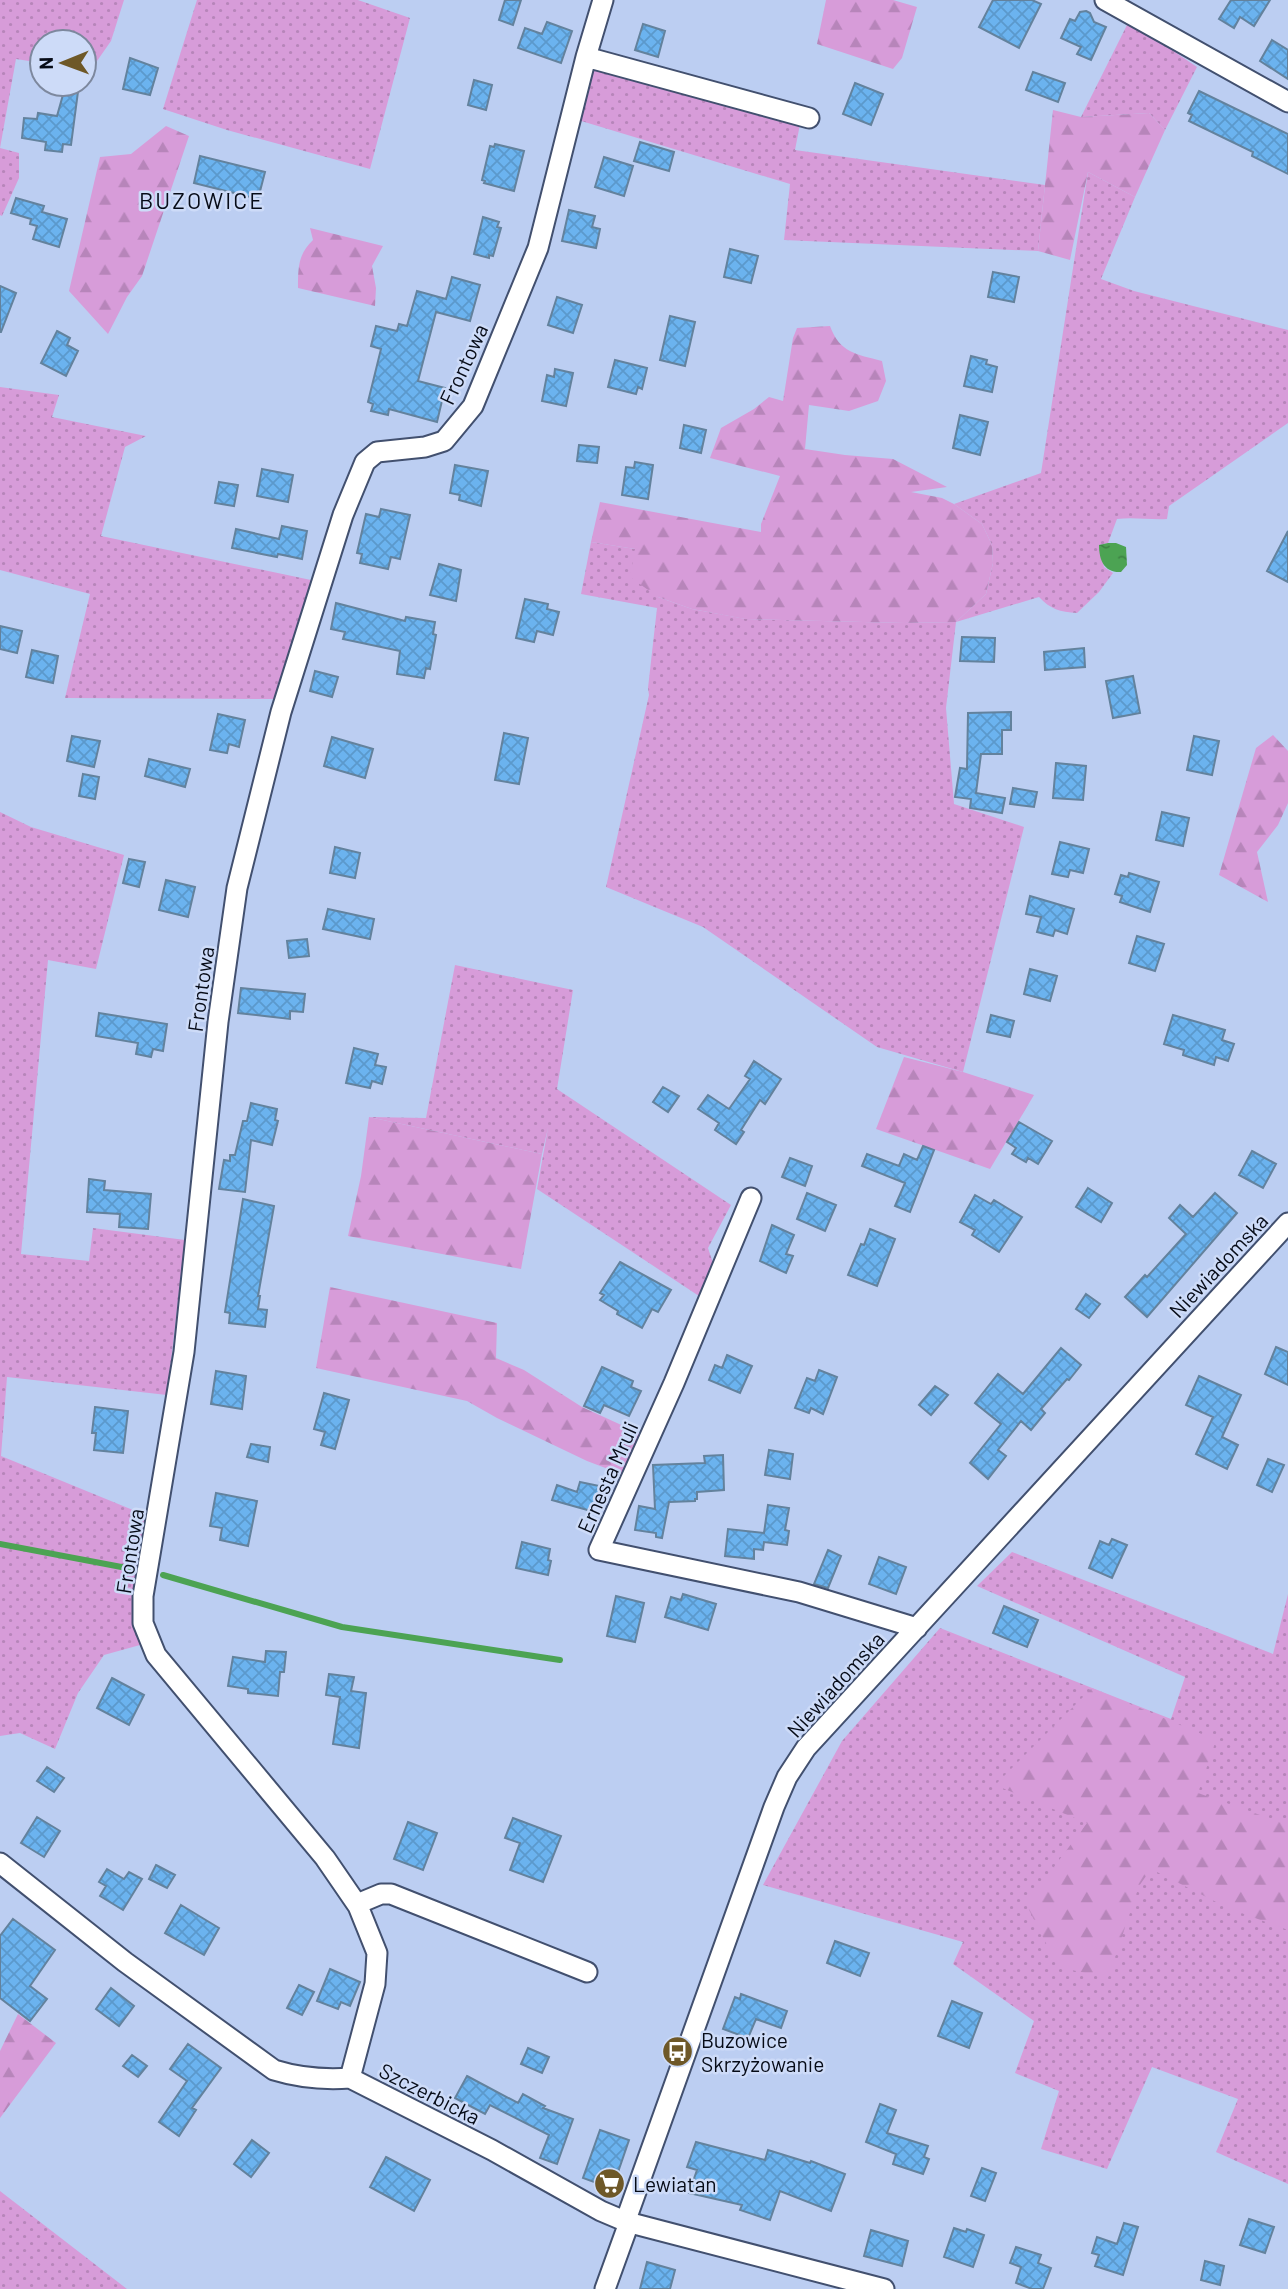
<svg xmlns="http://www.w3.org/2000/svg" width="1288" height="2289" font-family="Barlow,sans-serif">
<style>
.grass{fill:url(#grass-dots)}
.forest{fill:url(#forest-firs)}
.water{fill:url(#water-ripples)}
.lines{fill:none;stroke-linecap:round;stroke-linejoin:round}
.stream{stroke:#4ca353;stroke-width:6}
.building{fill:url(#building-cross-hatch);stroke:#63829d;stroke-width:2}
.minor-casing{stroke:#42506f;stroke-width:23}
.minor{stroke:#fff;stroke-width:19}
.labels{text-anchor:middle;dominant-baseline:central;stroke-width:5;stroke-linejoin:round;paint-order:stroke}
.street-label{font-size:21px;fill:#060b17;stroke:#cddbf8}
.poi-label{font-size:21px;fill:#060b17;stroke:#cddbf8;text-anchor:start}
.neighbourhood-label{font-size:23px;letter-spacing:2px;fill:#060b17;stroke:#cddbf8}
</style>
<defs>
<pattern id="grass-dots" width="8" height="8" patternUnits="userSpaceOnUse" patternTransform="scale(1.75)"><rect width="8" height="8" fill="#d79cd9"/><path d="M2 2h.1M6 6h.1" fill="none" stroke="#b785ba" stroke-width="1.8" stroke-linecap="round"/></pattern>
<pattern id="forest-firs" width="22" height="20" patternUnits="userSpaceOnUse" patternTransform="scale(1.75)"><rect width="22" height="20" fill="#d79cd9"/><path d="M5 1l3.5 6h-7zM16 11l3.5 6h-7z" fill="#b785ba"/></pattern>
<pattern id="water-ripples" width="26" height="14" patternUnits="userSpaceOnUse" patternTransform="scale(1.75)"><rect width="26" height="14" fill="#4ca353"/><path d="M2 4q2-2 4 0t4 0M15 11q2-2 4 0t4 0" fill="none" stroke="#3d8344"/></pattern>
<pattern id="building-cross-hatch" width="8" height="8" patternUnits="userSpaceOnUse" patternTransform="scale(1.75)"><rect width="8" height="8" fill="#6bb3ef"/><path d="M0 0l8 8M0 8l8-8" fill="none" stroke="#5b99cc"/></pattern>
</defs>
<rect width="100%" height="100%" fill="#bccef2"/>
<path class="grass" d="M 0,0 L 124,0 L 111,41 L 90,71 L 84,70 L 84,42 L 42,42 L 42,63 L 16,59 L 0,148 L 19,153 L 19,178 L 2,216 L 0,215 Z
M 197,0 L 358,0 L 410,18 L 370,169 L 227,130 L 163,109 Z
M 1129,21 L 1197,67 L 1165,130 L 1149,113 L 1081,117 Z
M 594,66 L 801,119 L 795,150 L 1045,185 L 1038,251 L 784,240 L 790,184 L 578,120 Z
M 1088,172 L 1135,197 L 1101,279 L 1134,291 L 1288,330 L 1288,423 L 1169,506 L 1167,519 C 1150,520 1134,517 1117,519 L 1108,543 L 1099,545 L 1104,567 L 1113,573 L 1099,592 L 1077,613 C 1060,612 1050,609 1039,597 L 956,622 L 946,708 L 954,804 L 1024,827 L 963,1072 L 877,1047 L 703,927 L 606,887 L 649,695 L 648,688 L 657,608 L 581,594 L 591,542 L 635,549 L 658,597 L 692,609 L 746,619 L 904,623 L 956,622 L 986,594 L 993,563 L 992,545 L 982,524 L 954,504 L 1041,473 Z
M 0,387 L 59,395 L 52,417 L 146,436 L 125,447 L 101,536 L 311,580 L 276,699 L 65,698 L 90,594 L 0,570 Z
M 0,812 L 31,827 L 124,855 L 96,969 L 48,960 L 21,1254 L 89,1261 L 93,1228 L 185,1240 L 167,1395 L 7,1377 L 1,1456 L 150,1517 C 135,1564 128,1596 140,1645 L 104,1655 L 78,1693 L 55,1749 L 20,1733 L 0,1736 Z
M 455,965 L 573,990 L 557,1089 L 731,1205 L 708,1248 L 714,1266 L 702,1298 L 537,1189 L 548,1128 L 542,1154 L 369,1117 L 426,1118 Z
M 1012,1552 L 1273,1654 L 1288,1594 L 1288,2184 L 1216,2152 L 1238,2099 L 1152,2067 L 1107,2169 L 1041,2149 L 1059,2091 L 1015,2073 L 1034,2021 L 953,1964 L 963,1942 L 763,1885 L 842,1741 L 940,1628 L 1171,1719 L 1185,1677 L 977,1586 Z
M 0,2191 L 127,2289 L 0,2289 Z"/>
<path class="forest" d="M 826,0 L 893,0 L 917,7 L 902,58 L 893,69 L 817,44 Z
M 1053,110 L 1081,117 L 1149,113 L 1165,130 L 1135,197 L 1088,172 L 1070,260 L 1038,251 Z
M 166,126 L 189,136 L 142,276 L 127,297 L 108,334 L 69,291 L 100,157 L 131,154 Z
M 310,228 L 383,246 L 372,266 L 376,288 L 375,306 L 298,288 C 298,268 298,254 313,240 Z
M 830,326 C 840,353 856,354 882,361 L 886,381 L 878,401 L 849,411 L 809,405 L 805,449 L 845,455 L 893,459 L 947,487 L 911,492 L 942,498 L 954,504 L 982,524 L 992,545 L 993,563 L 986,594 L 956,622 L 904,623 L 745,619 L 692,609 L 658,597 L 630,577 L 635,549 L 591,542 L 600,502 L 761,532 L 761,524 L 780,476 L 710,458 L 721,428 L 754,409 L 769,397 L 783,401 L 793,338 L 797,328 Z
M 1273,735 L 1288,751 L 1288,803 L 1278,825 L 1257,852 L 1268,902 L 1219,875 L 1256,748 Z
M 904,1057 L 963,1072 L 1034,1095 L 990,1169 L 876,1129 Z
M 369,1117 L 542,1154 L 521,1269 L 348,1236 L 361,1176 Z
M 330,1287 L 497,1323 L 496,1358 L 524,1370 L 582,1407 L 641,1434 L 624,1475 L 587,1461 L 497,1418 L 467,1401 L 316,1368 Z
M 1092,1688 L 1216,1740 L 1198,1793 L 1288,1825 L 1288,1930 L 1228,1908 L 1151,1869 L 1139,1886 L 1108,1978 L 1058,1967 L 1026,1904 L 1087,1823 L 995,1785 Z
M 18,2014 L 56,2043 L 0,2118 L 0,2051 Z"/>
<path class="water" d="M 1108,543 L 1116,543 L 1126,547 L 1127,565 L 1121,572 C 1104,573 1099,560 1099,545 Z"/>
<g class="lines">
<path class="stream" d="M 0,1544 L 132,1569
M 163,1575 L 342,1627 L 560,1660"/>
</g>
<path class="building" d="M 505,0 L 521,0 L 513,25 L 499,20 Z
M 993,0 L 1032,0 L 1041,4 L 1019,48 L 979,27 Z
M 1231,0 L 1270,0 L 1254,26 L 1240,17 L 1234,28 L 1219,19 Z
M 1086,11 L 1090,13 L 1094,22 L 1106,27 L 1091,60 L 1077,54 L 1081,47 L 1061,38 L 1070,19 L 1075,21 L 1080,12 Z
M 547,22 L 572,31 L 561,63 L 518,48 L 525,28 L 542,34 Z
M 643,24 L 665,31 L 658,57 L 635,50 Z
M 1272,40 L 1288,50 L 1288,79 L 1260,61 Z
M 130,58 L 158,68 L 150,95 L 123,89 Z
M 1033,72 L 1065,83 L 1058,102 L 1026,90 Z
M 474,80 L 492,85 L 486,110 L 468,105 Z
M 855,83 L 883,94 L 871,125 L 843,114 Z
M 66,84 L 79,84 L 71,145 L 63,144 L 62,152 L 45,150 L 46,142 L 22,138 L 24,118 L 37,119 L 38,113 L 57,116 Z
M 1199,91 L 1288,134 L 1288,174 L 1252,156 L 1253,152 L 1189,121 L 1192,115 L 1188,113 Z
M 640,142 L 674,152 L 669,171 L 634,161 Z
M 495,144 L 524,151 L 514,191 L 484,183 L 485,181 L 482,180 L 490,146 L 494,147 Z
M 200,156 L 265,172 L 258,199 L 194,183 Z
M 604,157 L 633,166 L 624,196 L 595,187 Z
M 16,198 L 44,206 L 42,212 L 67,219 L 59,247 L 33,239 L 37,226 L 30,224 L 31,219 L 11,213 Z
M 569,210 L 595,216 L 592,227 L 600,229 L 596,248 L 562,241 Z
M 483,217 L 499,222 L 497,227 L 501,228 L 493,256 L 489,255 L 489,258 L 474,254 Z
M 730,249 L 758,256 L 751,283 L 724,277 Z
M 993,272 L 1019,277 L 1014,302 L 988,297 Z
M 452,277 L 480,285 L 470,321 L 436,312 L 418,381 L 445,388 L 437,422 L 389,409 L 388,415 L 371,411 L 373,404 L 368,402 L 381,349 L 371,346 L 376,326 L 397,331 L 399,324 L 407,326 L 417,291 L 446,299 Z
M 0,286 L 16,293 L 1,332 L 0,332 Z
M 557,297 L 582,305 L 573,333 L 548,325 Z
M 670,316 L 695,322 L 685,366 L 660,360 Z
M 57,331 L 70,338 L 67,345 L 78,351 L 66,376 L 41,363 Z
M 971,356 L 987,360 L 986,364 L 997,367 L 992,392 L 964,386 Z
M 615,360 L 647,368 L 642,389 L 638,387 L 636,394 L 608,387 Z
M 555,369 L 573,373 L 566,406 L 542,401 L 547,375 L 554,377 Z
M 960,415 L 988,422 L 980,455 L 953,448 Z
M 684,425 L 706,430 L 701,453 L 680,448 Z
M 579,445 L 599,447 L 597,463 L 577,461 Z
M 635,462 L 653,465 L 648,499 L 622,495 L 626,467 L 634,468 Z
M 455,465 L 488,471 L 481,506 L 459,500 L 460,495 L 450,493 Z
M 262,469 L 293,475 L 288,502 L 257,496 Z
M 219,482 L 238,485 L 234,506 L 215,503 Z
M 381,509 L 410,515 L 400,559 L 391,557 L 388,569 L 360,563 L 362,554 L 357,553 L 366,514 L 379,517 Z
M 282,526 L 307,531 L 302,559 L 278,554 L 277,557 L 232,548 L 236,529 L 279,539 Z
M 1288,531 L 1288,582 L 1267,571 Z
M 439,564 L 461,570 L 456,601 L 430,595 Z
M 525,599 L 548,604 L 547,609 L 559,612 L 553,635 L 537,631 L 534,642 L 516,638 Z
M 336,603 L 405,621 L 406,617 L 435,622 L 433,634 L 436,635 L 430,669 L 426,668 L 424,678 L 397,674 L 400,651 L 343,639 L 345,632 L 331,629 Z
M 0,626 L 22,631 L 17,653 L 0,649 Z
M 962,637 L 995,638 L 994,662 L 960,661 Z
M 1084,648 L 1085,667 L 1045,670 L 1044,652 Z
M 32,650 L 58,656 L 53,683 L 26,677 Z
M 315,671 L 338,677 L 332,697 L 310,691 Z
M 1133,676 L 1140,713 L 1113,718 L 1106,681 Z
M 1011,712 L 1011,730 L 1002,730 L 1002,754 L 981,754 L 976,793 L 1005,798 L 1002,813 L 970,808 L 971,799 L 955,797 L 960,768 L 967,769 L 968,713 Z
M 218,714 L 245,720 L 239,747 L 229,744 L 227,753 L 210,750 Z
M 504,733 L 528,738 L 519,784 L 495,780 Z
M 72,736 L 100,741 L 94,767 L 67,761 Z
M 1194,736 L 1219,741 L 1212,775 L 1187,770 Z
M 332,737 L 373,749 L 365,778 L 324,766 Z
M 149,759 L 190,769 L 185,787 L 145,776 Z
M 1056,763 L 1086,766 L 1083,800 L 1053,798 Z
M 83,774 L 99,777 L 95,799 L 79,796 Z
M 1013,788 L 1037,792 L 1034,807 L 1010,804 Z
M 1162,812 L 1189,818 L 1183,846 L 1156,840 Z
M 1060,842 L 1089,849 L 1083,873 L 1070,870 L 1068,877 L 1052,874 Z
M 335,847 L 360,853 L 355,878 L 330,873 Z
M 129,859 L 145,862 L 139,887 L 123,883 Z
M 1129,873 L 1159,882 L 1150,912 L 1120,902 L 1122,896 L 1115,894 L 1121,875 L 1128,877 Z
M 166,880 L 195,887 L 188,917 L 159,910 Z
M 1030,896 L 1074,909 L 1067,934 L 1055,930 L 1053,936 L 1037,932 L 1041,917 L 1026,914 Z
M 328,909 L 374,919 L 370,939 L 323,929 Z
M 1137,936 L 1164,944 L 1155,971 L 1129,963 Z
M 307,939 L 309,956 L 289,958 L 287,941 Z
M 1030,969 L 1057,976 L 1050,1001 L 1024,994 Z
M 241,988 L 305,994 L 303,1012 L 290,1011 L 290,1019 L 238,1013 Z
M 99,1013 L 167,1024 L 163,1051 L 153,1049 L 151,1057 L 136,1054 L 138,1043 L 96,1036 Z
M 991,1015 L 1014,1021 L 1010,1037 L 987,1032 Z
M 1173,1015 L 1225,1030 L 1222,1040 L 1234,1044 L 1228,1061 L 1216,1057 L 1214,1065 L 1183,1055 L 1184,1050 L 1164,1044 Z
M 354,1048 L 378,1054 L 375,1065 L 386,1067 L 382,1084 L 372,1081 L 370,1088 L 346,1083 Z
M 754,1061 L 781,1079 L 765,1104 L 760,1100 L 741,1130 L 744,1132 L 736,1144 L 715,1130 L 719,1123 L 698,1109 L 708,1095 L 729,1109 L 750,1079 L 745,1076 Z
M 663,1087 L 679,1096 L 668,1112 L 653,1102 Z
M 251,1103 L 277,1109 L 275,1120 L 278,1121 L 272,1145 L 251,1140 L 245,1192 L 219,1189 L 224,1160 L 230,1161 L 230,1155 L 235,1155 L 243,1121 L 247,1121 Z
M 1019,1122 L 1052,1141 L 1038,1164 L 1028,1158 L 1026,1162 L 1012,1154 L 1016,1148 L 1007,1142 Z
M 923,1146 L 934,1150 L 910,1212 L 895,1206 L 905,1183 L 862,1166 L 867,1154 L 899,1166 L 904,1154 L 917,1160 Z
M 1252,1151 L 1276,1164 L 1263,1188 L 1239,1175 Z
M 790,1158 L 812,1166 L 805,1186 L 782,1177 Z
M 89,1179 L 105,1181 L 104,1190 L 151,1194 L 148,1229 L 119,1227 L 120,1214 L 87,1212 Z
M 1088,1188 L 1112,1203 L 1101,1222 L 1076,1207 Z
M 807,1193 L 836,1205 L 825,1231 L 797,1219 Z
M 1215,1193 L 1237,1213 L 1147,1317 L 1125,1297 L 1145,1275 L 1147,1277 L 1186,1234 L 1169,1218 L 1180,1205 L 1193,1217 Z
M 975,1195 L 991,1204 L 994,1200 L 1022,1217 L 999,1252 L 972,1235 L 975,1230 L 960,1222 Z
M 243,1199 L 274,1206 L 258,1296 L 260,1296 L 258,1309 L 267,1310 L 265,1327 L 229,1323 L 230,1313 L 225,1312 Z
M 772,1225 L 794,1235 L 786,1254 L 793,1256 L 786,1273 L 760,1261 Z
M 870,1229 L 895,1239 L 877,1286 L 848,1275 L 861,1244 L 864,1245 Z
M 620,1262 L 671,1290 L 658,1312 L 652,1309 L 642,1328 L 617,1314 L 618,1311 L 600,1300 L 604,1295 L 600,1293 Z
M 1086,1294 L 1100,1304 L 1089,1318 L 1076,1309 Z
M 1276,1347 L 1288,1352 L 1288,1385 L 1265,1374 Z
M 1061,1348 L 1081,1365 L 1069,1380 L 1067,1379 L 1041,1409 L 1045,1413 L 1031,1430 L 1021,1421 L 998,1450 L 1006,1456 L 988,1479 L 970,1463 L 1001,1424 L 975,1403 L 998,1374 L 1023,1394 Z
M 727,1355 L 752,1366 L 740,1393 L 709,1380 L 715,1365 L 722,1368 Z
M 602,1367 L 633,1381 L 631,1387 L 641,1391 L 629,1416 L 604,1405 L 600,1413 L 584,1406 Z
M 819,1370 L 837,1377 L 823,1414 L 811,1408 L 809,1413 L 795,1408 L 807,1378 L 815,1381 Z
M 216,1371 L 246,1376 L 242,1409 L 211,1404 Z
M 1199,1376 L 1241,1395 L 1222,1437 L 1238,1445 L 1227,1469 L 1196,1454 L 1213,1417 L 1186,1405 Z
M 935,1386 L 948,1395 L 931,1415 L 919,1405 Z
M 324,1393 L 349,1400 L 335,1449 L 321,1445 L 325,1432 L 314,1429 Z
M 95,1407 L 128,1411 L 123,1453 L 94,1450 L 96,1433 L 92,1433 Z
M 251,1444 L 270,1447 L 268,1462 L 247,1457 Z
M 769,1450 L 793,1454 L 790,1479 L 765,1475 Z
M 723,1455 L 724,1490 L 697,1492 L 697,1499 L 695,1499 L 695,1501 L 669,1502 L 662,1538 L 656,1537 L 656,1533 L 635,1530 L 639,1506 L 655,1509 L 653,1465 L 705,1463 L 704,1456 Z
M 1268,1459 L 1284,1465 L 1272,1492 L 1257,1485 Z
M 580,1482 L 604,1487 L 598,1513 L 552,1500 L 557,1485 L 577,1492 Z
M 216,1493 L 257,1501 L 248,1546 L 220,1540 L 222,1528 L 210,1526 Z
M 768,1505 L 789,1508 L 785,1530 L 789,1531 L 787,1545 L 764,1542 L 763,1550 L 754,1549 L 754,1559 L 725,1556 L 728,1529 L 764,1533 Z
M 1112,1539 L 1127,1545 L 1112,1578 L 1089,1568 L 1100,1541 L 1109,1545 Z
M 522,1542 L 550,1549 L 548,1560 L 551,1561 L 548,1575 L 516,1568 Z
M 828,1550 L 841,1556 L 828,1588 L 814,1584 Z
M 879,1557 L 906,1567 L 896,1594 L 869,1584 Z
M 683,1594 L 716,1604 L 708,1630 L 665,1617 L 671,1597 L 681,1600 Z
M 616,1596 L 644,1603 L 635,1642 L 607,1636 Z
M 1004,1606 L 1038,1620 L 1027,1647 L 993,1633 Z
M 266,1651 L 286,1652 L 284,1672 L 280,1672 L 278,1696 L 248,1693 L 248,1689 L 228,1686 L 233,1657 L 265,1662 Z
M 329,1674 L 354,1677 L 351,1691 L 366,1693 L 359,1748 L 333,1744 L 340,1697 L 326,1695 Z
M 112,1678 L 144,1695 L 129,1725 L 97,1708 Z
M 47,1767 L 64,1778 L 54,1792 L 37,1781 Z
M 37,1817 L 60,1831 L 44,1857 L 21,1843 Z
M 513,1818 L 561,1836 L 543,1882 L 510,1870 L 520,1843 L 505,1838 Z
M 408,1822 L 437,1833 L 423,1870 L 394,1859 Z
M 156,1865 L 175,1875 L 167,1888 L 149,1879 Z
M 107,1869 L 124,1879 L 129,1872 L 142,1879 L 123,1910 L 100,1896 L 106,1886 L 99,1882 Z
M 181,1905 L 219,1928 L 204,1955 L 165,1933 Z
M 13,1919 L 55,1950 L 30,1986 L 47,1999 L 30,2021 L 0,1998 L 0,1936 Z
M 835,1941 L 869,1953 L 860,1976 L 827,1963 Z
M 330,1969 L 360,1982 L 350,2006 L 341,2002 L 338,2009 L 317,2001 Z
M 299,1985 L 314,1992 L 302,2015 L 287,2008 Z
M 111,1988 L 134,2006 L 119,2026 L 96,2009 Z
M 741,1994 L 787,2011 L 781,2028 L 756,2019 L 748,2038 L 723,2029 L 735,1997 L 740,1999 Z
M 952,2001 L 982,2013 L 969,2048 L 938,2036 Z
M 188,2044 L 221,2068 L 192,2108 L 196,2110 L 179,2136 L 159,2122 L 187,2081 L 170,2069 Z
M 528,2048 L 549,2057 L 542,2073 L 521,2064 Z
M 132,2055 L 147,2066 L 138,2077 L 123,2066 Z
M 467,2076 L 518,2103 L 523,2094 L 545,2106 L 543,2108 L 573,2119 L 557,2164 L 540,2158 L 549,2135 L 490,2105 L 485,2114 L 455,2098 Z
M 880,2104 L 896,2110 L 887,2133 L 928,2146 L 924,2157 L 929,2159 L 923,2174 L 893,2164 L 896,2154 L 866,2142 Z
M 600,2130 L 629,2140 L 615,2181 L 608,2187 L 583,2178 Z
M 252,2140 L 269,2153 L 251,2177 L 234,2164 Z
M 696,2142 L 765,2160 L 768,2150 L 810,2163 L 811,2161 L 845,2174 L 831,2211 L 780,2191 L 770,2220 L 740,2210 L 742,2205 L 689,2193 L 697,2170 L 687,2167 Z
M 386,2157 L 430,2180 L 414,2211 L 370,2187 Z
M 982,2168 L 996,2173 L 985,2201 L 971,2196 Z
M 1249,2219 L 1274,2227 L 1265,2253 L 1240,2245 Z
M 1124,2223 L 1138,2227 L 1123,2275 L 1095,2266 L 1099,2255 L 1092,2253 L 1097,2237 L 1117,2244 Z
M 954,2228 L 966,2232 L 967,2229 L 984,2235 L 973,2267 L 944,2257 Z
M 871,2230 L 908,2241 L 902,2266 L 864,2256 Z
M 1016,2247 L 1041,2255 L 1038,2263 L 1051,2268 L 1043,2289 L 1032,2289 L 1016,2283 L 1021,2267 L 1010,2263 Z
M 1205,2261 L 1224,2266 L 1220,2285 L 1201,2280 Z
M 647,2262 L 675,2270 L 670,2289 L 640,2289 Z"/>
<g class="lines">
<defs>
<path id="minor" d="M 1105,0 L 1288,102
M 586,57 L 809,118
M 751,1198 L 674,1383 L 599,1550 L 799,1592 L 917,1628
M 0,1863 L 125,1962 L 274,2070 C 300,2078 323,2080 350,2078 L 492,2150 L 601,2211 L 627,2222 L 884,2289
M 357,1904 L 381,1894 L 391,1894 L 587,1972
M 350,2078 L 375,1984 L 377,1953 L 358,1906 L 325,1858 L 156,1655 L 143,1623 L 143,1596 L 184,1352 L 218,1022 L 237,888 L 281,712 L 343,515 L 365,462 L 377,452 L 425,447 L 444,441 L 473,406 L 538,248 L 586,57 L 603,0
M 605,2289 L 626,2231 L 628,2214 L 774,1807 L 787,1777 L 806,1748 L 1288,1223"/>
</defs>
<use href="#minor" class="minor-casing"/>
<use href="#minor" class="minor"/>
</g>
<defs>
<symbol id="bus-disc" viewBox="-11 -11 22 22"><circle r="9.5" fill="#6e5828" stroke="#cddbf8"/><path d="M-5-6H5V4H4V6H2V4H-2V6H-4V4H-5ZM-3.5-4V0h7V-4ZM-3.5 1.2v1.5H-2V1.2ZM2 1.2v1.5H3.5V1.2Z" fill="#fff"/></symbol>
<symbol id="supermarket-disc" viewBox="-11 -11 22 22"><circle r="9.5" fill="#6e5828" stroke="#cddbf8"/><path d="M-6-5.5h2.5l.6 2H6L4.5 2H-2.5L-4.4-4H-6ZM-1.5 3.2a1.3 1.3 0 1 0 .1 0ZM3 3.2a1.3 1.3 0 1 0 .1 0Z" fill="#fff"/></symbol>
</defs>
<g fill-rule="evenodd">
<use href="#bus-disc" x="660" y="2034" width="35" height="35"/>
<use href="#supermarket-disc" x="592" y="2166" width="35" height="35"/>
</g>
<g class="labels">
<g class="street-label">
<text transform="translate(463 364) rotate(-65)">Frontowa</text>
<text transform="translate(200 989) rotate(-82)">Frontowa</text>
<text transform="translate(1218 1265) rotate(-47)">Niewiadomska</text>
<text transform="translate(607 1477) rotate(-66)">Ernesta Mruli</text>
<text transform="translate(129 1551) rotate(-81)">Frontowa</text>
<text transform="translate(835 1684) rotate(-48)">Niewiadomska</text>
<text transform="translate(430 2093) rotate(27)">Szczerbicka</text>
</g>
<g class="poi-label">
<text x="701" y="2039">Buzowice<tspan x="701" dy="24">Skrzyżowanie</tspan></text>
<text x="633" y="2183">Lewiatan</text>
</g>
<g class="neighbourhood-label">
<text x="202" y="200">BUZOWICE</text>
</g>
</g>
<g transform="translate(63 63) rotate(269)"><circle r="33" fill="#cddbf8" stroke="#7d889e" stroke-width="2"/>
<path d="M0-5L12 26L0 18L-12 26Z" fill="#6e5828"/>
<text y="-10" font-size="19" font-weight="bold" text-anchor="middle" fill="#060b17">N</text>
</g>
</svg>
